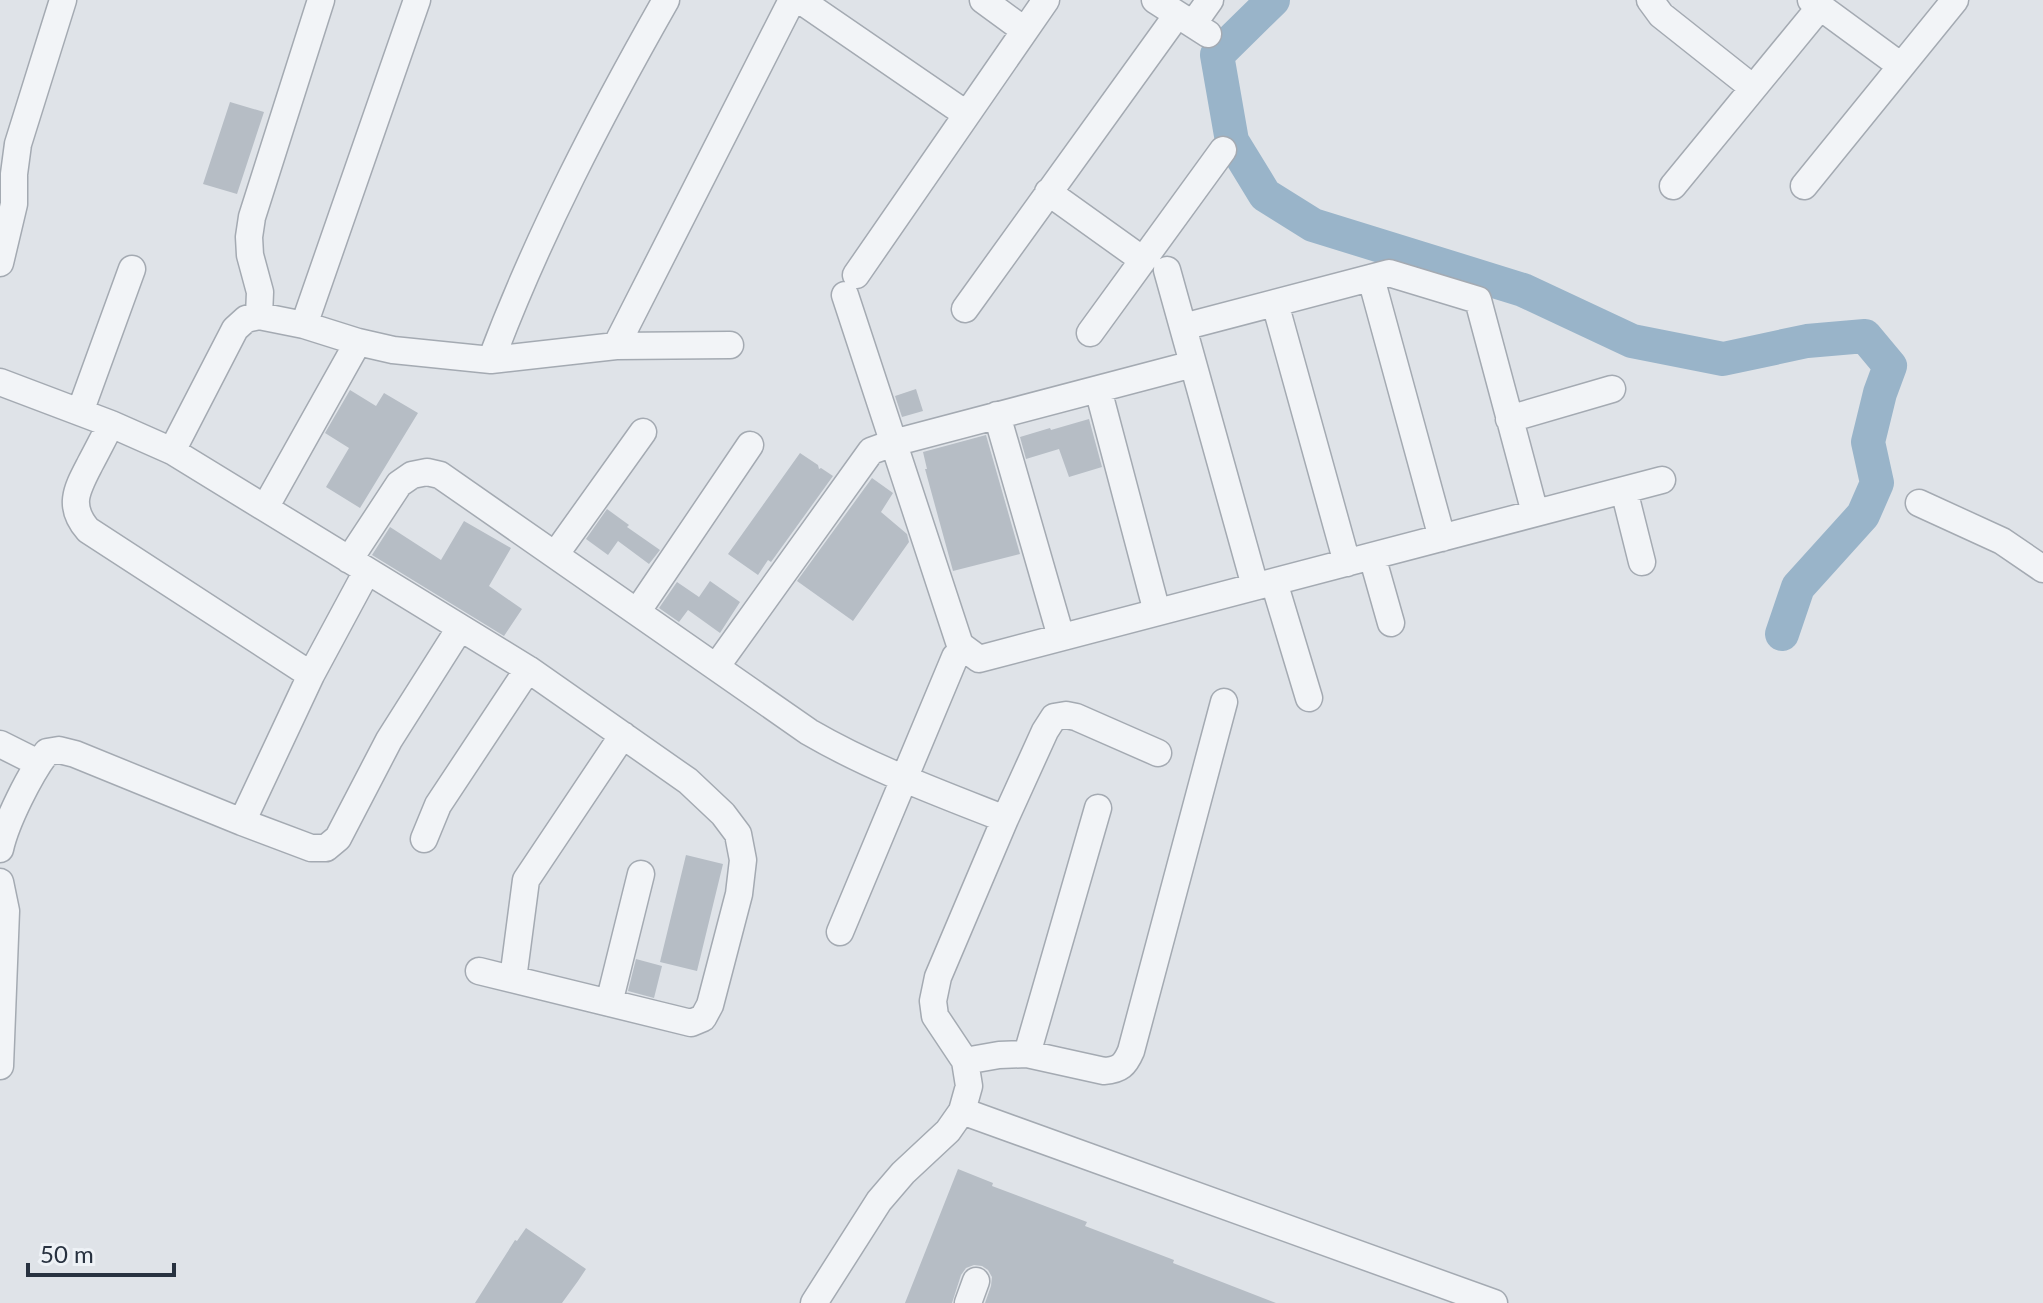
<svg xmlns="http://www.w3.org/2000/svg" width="2043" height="1303" font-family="Lato,sans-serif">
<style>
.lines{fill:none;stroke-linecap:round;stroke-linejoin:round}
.river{stroke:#99b4c9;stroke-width:34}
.building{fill:#b6bdc5}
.minor-casing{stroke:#a4aab2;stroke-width:29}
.minor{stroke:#f2f4f7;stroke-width:26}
</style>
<rect width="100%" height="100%" fill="#dfe3e8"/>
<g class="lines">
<path class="river" d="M 1273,0 L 1217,55 L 1232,141 L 1265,195 L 1313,225 L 1523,290 L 1632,341 L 1723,359 L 1807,341 L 1865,336 L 1890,366 L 1880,393 L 1868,442 L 1877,483 L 1863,515 L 1798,587 L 1782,634"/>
</g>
<path class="building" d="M 230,102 L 264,112 L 237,194 L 203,184 Z
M 916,389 L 923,411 L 902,417 L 895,396 Z
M 350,390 L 376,406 L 384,393 L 418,413 L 360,508 L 326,487 L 349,448 L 325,433 Z
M 1089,419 L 1102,467 L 1069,477 L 1059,449 L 1026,459 L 1020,437 L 1050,428 L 1051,430 Z
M 986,435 L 1020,554 L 953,571 L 925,469 L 927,469 L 923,452 Z
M 800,453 L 818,465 L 819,469 L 821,468 L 833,476 L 771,562 L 768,560 L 758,575 L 728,554 Z
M 872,478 L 893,493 L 881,512 L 907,534 L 909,542 L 853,621 L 797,581 Z
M 607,509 L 629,525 L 627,527 L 660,550 L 649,564 L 618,541 L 608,555 L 586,539 Z
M 464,521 L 511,548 L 489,586 L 522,609 L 504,636 L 372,555 L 390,527 L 441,560 Z
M 710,581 L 740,602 L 720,633 L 688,610 L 679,622 L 659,608 L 677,582 L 699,597 Z
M 686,855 L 723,864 L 697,971 L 660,962 Z
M 636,959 L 662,966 L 654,998 L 628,991 Z
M 958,1169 L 993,1183 L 992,1186 L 1087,1222 L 1085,1226 L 1174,1260 L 1173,1263 L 1276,1303 L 985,1303 L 991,1286 L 992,1277 L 988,1270 L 982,1266 L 974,1265 L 966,1268 L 961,1275 L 952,1303 L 905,1303 Z
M 526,1228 L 586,1269 L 578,1281 L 562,1303 L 475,1303 L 515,1240 L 517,1241 Z"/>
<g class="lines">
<defs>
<path id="minor" d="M 417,0 L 304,325 L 358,342 L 393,350 L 491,360 L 616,346 L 730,345
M 800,0 L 966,114
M 983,0 L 1024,30
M 1155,0 L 1208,34
M 1650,0 L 1661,15 L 1753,88
M 1811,0 L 1901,66
M 1193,24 L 1210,0
M 1673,186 L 1820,7
M 1804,186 L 1955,0
M 1048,192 L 1143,260
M 0,263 L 14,204 L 14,174 L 18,144 L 63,0
M 1167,270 L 1255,586
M 856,275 L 1046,0
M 1371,278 L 1442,538
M 845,295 L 960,645 L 979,659 L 1662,480
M 1275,303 L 1347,563
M 965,309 L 1177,15
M 259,316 L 260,292 L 250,255 L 249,237 L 252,217 L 321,0
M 1183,327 L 1389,273 L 1478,300 L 1535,513
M 1090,333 L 1223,150
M 616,346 L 792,0
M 491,360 C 538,235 600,116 666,0
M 0,382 L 111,424 L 172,451 L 265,508 L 358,342
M 1098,389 L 1157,612
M 80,412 L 132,269
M 997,415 L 1061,637
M 1509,419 L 1612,389
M 111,424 C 104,437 97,451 90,464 C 77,489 67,506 88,530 L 311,675
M 172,451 L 235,329 L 246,319 L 259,316 L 304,325
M 1624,490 L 1642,562
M 1919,503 L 2002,541 L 2043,569
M 265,508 L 528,669 L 688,781 L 723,814 L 738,834 L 743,860 L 739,894 L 710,1005 L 703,1018 L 691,1023 L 479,971
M 555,555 L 643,432
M 1372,556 L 1391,623
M 349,560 L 399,484 L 412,475 L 427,472 L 440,475 L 809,732 C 871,768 939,793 1005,819
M 1274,582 L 1309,698
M 637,612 L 750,445
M 716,667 L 871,451 L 893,443 L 1193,364
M 0,744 L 38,763
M 242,822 L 311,675 L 367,571
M 424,839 L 438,805 L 528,669
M 0,849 C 6,822 30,774 47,752 L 59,750 L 75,754 L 242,822 L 311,848 L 326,848 L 338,838 L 389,740 L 460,628
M 0,882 L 6,911 L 0,1066
M 840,932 L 955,657
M 513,979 L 526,880 L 623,735
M 609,1003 L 641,874
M 1027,1054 L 1098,808
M 965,1061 L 999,1055 L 1027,1054 L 1104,1071 C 1120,1070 1125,1065 1131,1051 L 1224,702
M 962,1111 L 1494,1303
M 814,1303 L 879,1201 L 903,1173 L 948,1131 L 962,1111 L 969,1086 L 965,1061 L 935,1016 L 933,1001 L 938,977 L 1005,819 L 1045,731 L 1054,717 L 1066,715 L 1076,717 L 1158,753
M 968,1303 L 976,1281"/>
</defs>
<use href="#minor" class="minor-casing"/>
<use href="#minor" class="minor"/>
</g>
<path d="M28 1263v12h146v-12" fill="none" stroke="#283240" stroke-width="4"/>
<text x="40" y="1263" font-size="24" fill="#283240" stroke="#eef2f6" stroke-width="6" paint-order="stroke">50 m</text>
</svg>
